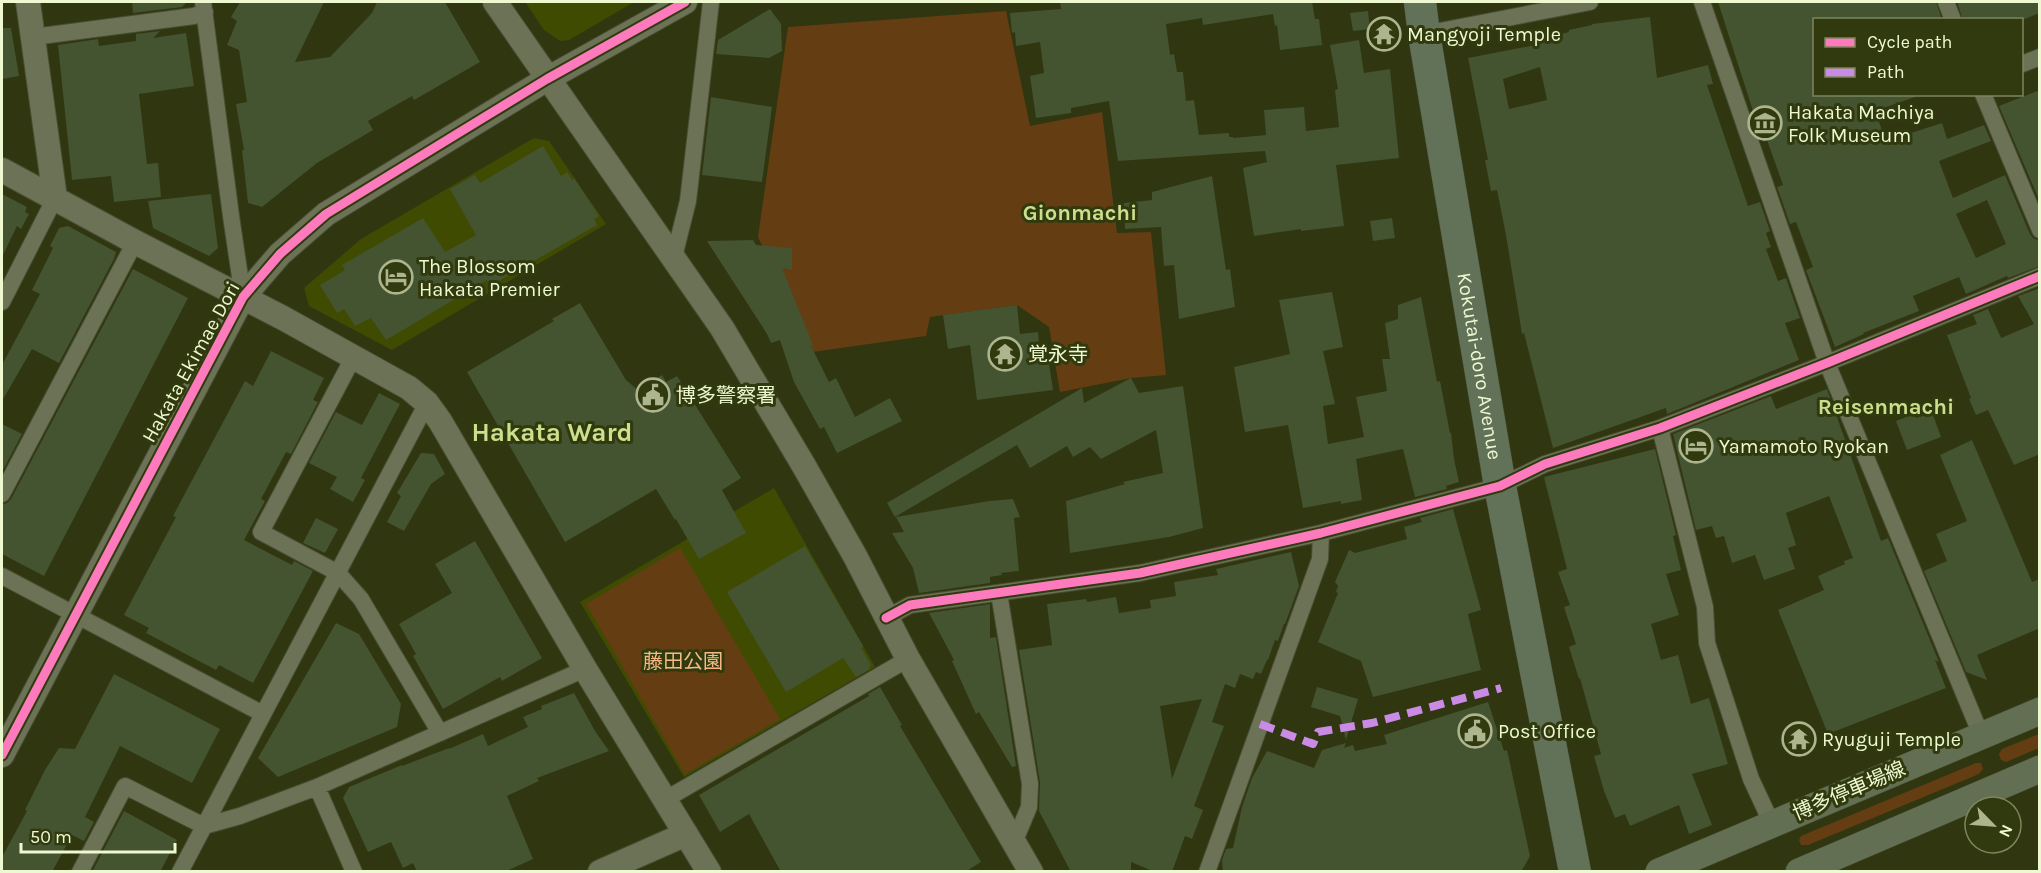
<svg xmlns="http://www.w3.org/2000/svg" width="2041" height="873" font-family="Karla,'Noto Sans JP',sans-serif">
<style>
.built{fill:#404b02}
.green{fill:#653d13}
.building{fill:#445330;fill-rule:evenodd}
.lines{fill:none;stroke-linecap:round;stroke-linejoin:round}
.street-casing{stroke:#484e32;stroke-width:18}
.secondary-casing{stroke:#484e32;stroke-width:26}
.primary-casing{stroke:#484e32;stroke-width:28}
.highway-casing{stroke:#484e32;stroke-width:33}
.street{stroke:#6c7255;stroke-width:16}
.secondary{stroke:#6c7255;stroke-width:24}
.primary{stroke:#636f53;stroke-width:27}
.highway{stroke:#627259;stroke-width:32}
.quiet{stroke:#ca8be6;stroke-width:8;stroke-dasharray:15 8;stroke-linecap:butt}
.cycleway-casing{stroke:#313a0e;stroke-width:13}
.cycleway{stroke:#fd7abc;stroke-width:9}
.labels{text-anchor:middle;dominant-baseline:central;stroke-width:6;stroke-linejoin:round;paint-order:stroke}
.poi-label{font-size:20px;fill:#eef9d1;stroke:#313a0e;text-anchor:start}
.street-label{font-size:20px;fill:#eef9d1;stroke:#313a0e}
.park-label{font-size:20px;fill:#f8b783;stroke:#313a0e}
.quarter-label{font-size:22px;font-weight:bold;fill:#ccdf8d;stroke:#313a0e}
.district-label{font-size:26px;font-weight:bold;fill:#ccdf8d;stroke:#313a0e}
</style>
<rect width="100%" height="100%" fill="#303610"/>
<path class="built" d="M 525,2 L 634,2 L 569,40 L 560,41 L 544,30 Z
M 534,138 L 549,141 L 606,224 L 392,350 L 309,306 L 304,288 L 361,239 Z
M 774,488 L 875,667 L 684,777 L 580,602 Z"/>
<path class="green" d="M 1006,11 L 1030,126 L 1102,112 L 1117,233 L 1151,232 L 1166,375 L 1131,378 L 1060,392 L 1049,327 L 1017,305 L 930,317 L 926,336 L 812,352 L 758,237 L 788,27 Z
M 680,548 L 780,719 L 685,774 L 586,604 Z
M 2039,734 L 2039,748 L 2006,762 L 2001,760 L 1999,754 L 2002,749 Z
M 1976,763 L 1981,763 L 1983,769 L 1979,774 L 1808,845 L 1801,845 L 1799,840 L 1801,836 Z"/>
<path class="building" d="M 132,2 L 187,2 L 182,7 L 133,13 Z
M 240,2 L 324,2 L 295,62 L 330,57 L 372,13 L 377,2 L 445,2 L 480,62 L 414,100 L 412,96 L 368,121 L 373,130 L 317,163 L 262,207 L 248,203 L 242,150 L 244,150 L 236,104 L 247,102 L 239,50 L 227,45 L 237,21 L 231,17 Z
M 1060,2 L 1312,2 L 1315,19 L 1319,19 L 1322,45 L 1280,50 L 1277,25 L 1275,26 L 1273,14 L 1203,25 L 1202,18 L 1166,24 L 1170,55 L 1174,54 L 1177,72 L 1183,72 L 1186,101 L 1194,100 L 1199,135 L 1229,133 L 1229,137 L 1233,137 L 1233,138 L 1266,135 L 1264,110 L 1304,107 L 1306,131 L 1339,127 L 1335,90 L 1338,89 L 1330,45 L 1359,40 L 1364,73 L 1390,69 L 1399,158 L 1336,165 L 1344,226 L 1301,231 L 1301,229 L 1254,236 L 1243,168 L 1267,162 L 1265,151 L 1118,161 L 1109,101 L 1071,108 L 1071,113 L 1036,118 L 1030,76 L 1044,73 L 1040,42 L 1016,46 L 1015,32 L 1012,33 L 1010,13 L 1061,9 Z
M 1718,2 L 1936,2 L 1942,20 L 1815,20 L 1815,94 L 1915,94 L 1915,97 L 1875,111 L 1886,141 L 1942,123 L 1947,139 L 1984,125 L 1991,141 L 1939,161 L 1953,198 L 2005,175 L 2030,234 L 2034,239 L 2040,240 L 2040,266 L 2008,278 L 2007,276 L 1966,294 L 1959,277 L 1913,296 L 1919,311 L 1863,333 L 1864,334 L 1835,347 L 1806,270 L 1813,267 L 1796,222 L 1790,224 L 1777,187 L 1783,185 L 1767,140 L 1763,142 ZM 1987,200 L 2006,244 L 1976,258 L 1956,214 Z
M 1957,2 L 2040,2 L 2040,13 L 2022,20 L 1963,20 Z
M 770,9 L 781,24 L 782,51 L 769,58 L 716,54 L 718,40 Z
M 1368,11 L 1370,29 L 1353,31 L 1350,13 Z
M 1650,17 L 1657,78 L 1708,65 L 1713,84 L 1707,85 L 1748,206 L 1760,202 L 1770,231 L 1766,233 L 1771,247 L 1766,249 L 1778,281 L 1786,278 L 1800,318 L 1785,323 L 1799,360 L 1667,414 L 1666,408 L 1553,448 L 1524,333 L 1522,334 L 1506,235 L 1497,190 L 1491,191 L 1485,160 L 1488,160 L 1468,58 L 1535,45 L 1534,41 L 1569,32 L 1569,30 L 1592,25 L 1592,24 ZM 1540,67 L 1547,100 L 1509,109 L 1503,79 Z
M 2,28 L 11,28 L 19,76 L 2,79 Z
M 160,31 L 153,38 L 186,33 L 194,86 L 139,94 L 147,164 L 158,163 L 161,197 L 114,202 L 111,176 L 72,180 L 58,45 L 98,39 L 99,46 L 136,41 L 136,34 Z
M 2040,90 L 2040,202 L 1999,106 Z
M 711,97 L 772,107 L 762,182 L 702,175 Z
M 543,146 L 561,176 L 567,172 L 572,180 L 574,178 L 599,216 L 594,219 L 597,225 L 490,286 L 487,280 L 386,340 L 371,318 L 355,326 L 344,309 L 337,313 L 320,285 L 345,270 L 342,265 L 423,218 L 445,252 L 476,235 L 450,189 L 475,175 L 480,183 Z
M 1212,176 L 1226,270 L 1230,269 L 1235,307 L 1179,319 L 1174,265 L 1164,266 L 1161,227 L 1125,229 L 1124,203 L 1152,200 L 1152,192 Z
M 2,194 L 27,207 L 25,212 L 29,214 L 21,229 L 17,226 L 2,257 Z
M 211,194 L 218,248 L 209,256 L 153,228 L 148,201 Z
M 1392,218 L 1395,238 L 1373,241 L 1370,221 Z
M 68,226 L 116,252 L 114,259 L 59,363 L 32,349 L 2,401 L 2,365 L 40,294 L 32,290 L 53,248 L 50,246 L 59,228 Z
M 753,240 L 756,245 L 792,248 L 792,270 L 782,268 L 813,345 L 811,346 L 829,382 L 836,378 L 855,417 L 890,398 L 902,421 L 837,453 L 824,427 L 820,429 L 794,382 L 780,340 L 771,343 L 767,334 L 707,241 Z
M 133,269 L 188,298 L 44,576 L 2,554 L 2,504 L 7,503 L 11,499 Z
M 2040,288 L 2040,454 L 2014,465 L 1988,410 L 1976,415 L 1969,399 L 1971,398 L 1947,335 L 1977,324 L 1973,315 L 1988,309 L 2001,338 L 2034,324 L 2018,296 Z
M 1332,292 L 1343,347 L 1323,351 L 1335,404 L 1323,406 L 1328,444 L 1364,437 L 1356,397 L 1387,391 L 1382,359 L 1390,359 L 1385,323 L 1398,319 L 1398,305 L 1421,297 L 1437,382 L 1440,381 L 1450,433 L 1451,433 L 1454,459 L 1459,482 L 1446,486 L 1447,489 L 1415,497 L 1403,449 L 1356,459 L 1362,500 L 1341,504 L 1341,501 L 1303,508 L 1288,425 L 1245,432 L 1234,367 L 1290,354 L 1279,300 Z
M 580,303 L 626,380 L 638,390 L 662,375 L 666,382 L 677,376 L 741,478 L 722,490 L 746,533 L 699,559 L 676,519 L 675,520 L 656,489 L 565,542 L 467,372 L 554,321 L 552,319 Z
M 1017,305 L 1020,334 L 1038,332 L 1041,365 L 1049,363 L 1053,390 L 977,400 L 970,345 L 948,349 L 943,315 Z
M 271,351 L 324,378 L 313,400 L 318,402 L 291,454 L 286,452 L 261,499 L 265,501 L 244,540 L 292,565 L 294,561 L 313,571 L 253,683 L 219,665 L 216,670 L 146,633 L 149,628 L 124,615 L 176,517 L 173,516 L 245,381 L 253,386 Z
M 1131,378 L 1139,393 L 1183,386 L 1203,528 L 1169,537 L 1070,553 L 1066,501 L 1125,484 L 1123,482 L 1163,473 L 1156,430 L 1101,459 L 1090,447 L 1073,457 L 1067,446 L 1030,468 L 1017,445 L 895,517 L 887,503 L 1082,388 L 1084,403 Z
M 1827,389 L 1881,541 L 1888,538 L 1939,662 L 1935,660 L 1946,688 L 1828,734 L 1778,610 L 1824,590 L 1818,576 L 1845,564 L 1844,561 L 1853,558 L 1829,496 L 1786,513 L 1796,545 L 1788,548 L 1795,569 L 1764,580 L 1755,555 L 1732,563 L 1724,536 L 1716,538 L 1712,526 L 1696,530 L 1673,434 L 1771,396 L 1776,409 Z
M 379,393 L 400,404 L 361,478 L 365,480 L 353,502 L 330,489 L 337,477 L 309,463 L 336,412 L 362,425 Z
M 1932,412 L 1941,437 L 1907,450 L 1896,421 L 1914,414 L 1916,418 Z
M 2,424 L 22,434 L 2,472 Z
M 1972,440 L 2032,582 L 2040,579 L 2040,628 L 1977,655 L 1987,680 L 1966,672 L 1924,571 L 1947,561 L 1936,534 L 1967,521 L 1940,455 Z
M 1655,449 L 1676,535 L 1673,536 L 1681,570 L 1666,574 L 1679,615 L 1651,624 L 1661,660 L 1678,655 L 1691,704 L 1709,698 L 1728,764 L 1692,774 L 1712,825 L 1689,834 L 1679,805 L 1630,826 L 1625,814 L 1615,818 L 1604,791 L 1594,756 L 1601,754 L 1580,678 L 1579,679 L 1569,647 L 1576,644 L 1564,607 L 1570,605 L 1558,572 L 1567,569 L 1544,477 Z
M 421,453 L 434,454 L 445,474 L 431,484 L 404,531 L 387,522 L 401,496 L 397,493 Z
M 1013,499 L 1020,517 L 1014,518 L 1019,571 L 1001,573 L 1002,575 L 990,577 L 990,583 L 919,593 L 913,568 L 892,533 L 904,532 L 896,517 L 989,501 Z
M 1453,509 L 1481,610 L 1468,614 L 1481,670 L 1373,697 L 1361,661 L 1318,642 L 1338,593 L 1336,592 L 1338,586 L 1335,582 L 1349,550 L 1355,553 L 1407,539 L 1404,527 L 1422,522 L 1420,518 Z
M 316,518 L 338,529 L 325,553 L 303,543 Z
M 475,541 L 542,658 L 502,681 L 500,677 L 443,709 L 413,656 L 416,654 L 399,624 L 452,593 L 435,564 Z
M 805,546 L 863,646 L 861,648 L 871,665 L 869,666 L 870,669 L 856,677 L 843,658 L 786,692 L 727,592 Z
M 1291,552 L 1299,586 L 1285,624 L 1284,624 L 1278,641 L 1275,640 L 1268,660 L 1267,660 L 1261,674 L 1256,672 L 1253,679 L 1240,674 L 1235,688 L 1225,684 L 1212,722 L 1224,726 L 1194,806 L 1203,810 L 1192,839 L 1185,836 L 1172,872 L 1155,872 L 1131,862 L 1131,871 L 1071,872 L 1039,811 L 1040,782 L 1019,650 L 1052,645 L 1047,604 L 1086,599 L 1087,602 L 1116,597 L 1119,613 L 1151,608 L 1150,600 L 1176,596 L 1174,582 L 1218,575 L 1216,569 ZM 1202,699 L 1172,779 L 1160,706 Z
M 990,604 L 990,638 L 996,637 L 1016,766 L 1012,767 L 979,712 L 976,714 L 952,661 L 954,660 L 929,613 Z
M 336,623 L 359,634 L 401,704 L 397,727 L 278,777 L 258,758 Z
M 114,674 L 220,729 L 192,783 L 120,746 L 85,817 L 94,822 L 84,841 L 72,835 L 52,872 L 2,872 L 2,857 L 27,811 L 25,810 L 45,770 L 59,748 L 75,749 Z
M 880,687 L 902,725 L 900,726 L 981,862 L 965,872 L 781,872 L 749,814 L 720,832 L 699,795 L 869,696 L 868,694 Z
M 1317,687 L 1358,699 L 1346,740 L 1340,716 L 1311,707 Z
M 574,693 L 595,731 L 609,751 L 537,778 L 539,781 L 507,796 L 533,859 L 504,872 L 417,872 L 413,863 L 403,868 L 391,842 L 368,852 L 343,798 L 349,787 L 402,765 L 402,766 L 449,748 L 449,749 L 483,734 L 488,746 L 528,727 L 523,717 L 542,709 L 541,706 Z
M 1488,702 L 1504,751 L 1507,750 L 1530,856 L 1521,872 L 1223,872 L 1222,860 L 1226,849 L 1233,848 L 1242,807 L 1252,778 L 1267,751 L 1314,768 L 1322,750 L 1346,743 L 1344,748 L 1353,745 L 1355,751 L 1387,744 L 1384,735 Z
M 124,811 L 177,840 L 160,872 L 92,872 Z"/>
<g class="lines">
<defs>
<path id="street" d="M 203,2 L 231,216 L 243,297
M 1702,2 L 1827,363 L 1981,735
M 1946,2 L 1953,20
M 1424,34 L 1590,2
M 33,37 L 194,16 L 205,12
M 2022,64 L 2040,57
M 1983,94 L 2040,230
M 674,257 L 688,201 L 711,2
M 2,302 L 55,198
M 353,358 L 261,532 L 338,573 L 361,599 L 440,733
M 1660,428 L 1705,607 L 1707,643 L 1751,779 L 1772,824
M 2,494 L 135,242
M 2,576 L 263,714
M 999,593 L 1030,784 L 1029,807 L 1014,843
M 886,618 L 910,605 L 1140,573 L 1321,533 L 1500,486 L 1545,464 L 1660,428 L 1827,363 L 2040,276
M 317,787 L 354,872
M 666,799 L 908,659
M 80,872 L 125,786 L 204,826 L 240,816 L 317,787 L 585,669
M 180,872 L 427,403
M 1207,872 L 1320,559 L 1321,533"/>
<path id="secondary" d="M 28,2 L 55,198
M 495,2 L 722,328 L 804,466 L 855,556 L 908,659 L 1031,872
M 2,170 L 135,242 L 283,318 L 409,388 L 427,403 L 440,421 L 585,669 L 709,872
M 2,755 L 243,297 L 280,254 L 326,214 L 547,79 L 685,2
M 600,872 L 686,834"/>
<path id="primary" d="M 1659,872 L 2040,711
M 1799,872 L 2040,769"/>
<g id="highway">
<path id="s1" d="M 1420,2 L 1424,34 L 1500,486 L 1575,872"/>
</g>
</defs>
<use href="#street" class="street-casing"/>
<use href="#secondary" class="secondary-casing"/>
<use href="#primary" class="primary-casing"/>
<use href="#highway" class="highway-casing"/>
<use href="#street" class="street"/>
<use href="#secondary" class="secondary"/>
<use href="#primary" class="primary"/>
<use href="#highway" class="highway"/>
<path class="quiet" d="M 1260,724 L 1313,744 L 1318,732 L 1372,723 L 1501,688"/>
<defs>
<path id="cycleway" d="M 886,618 L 910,605 L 1140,573 L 1321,533 L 1500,486 L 1545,464 L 1660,428 L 1827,363 L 2040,276
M 2,755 L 243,297 L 280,254 L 326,214 L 547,79 L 685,2"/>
</defs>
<use href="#cycleway" class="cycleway-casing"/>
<use href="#cycleway" class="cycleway"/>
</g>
<defs>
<symbol id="temple-ring" viewBox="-11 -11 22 22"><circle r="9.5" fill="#313a0e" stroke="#acb58d" stroke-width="1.5"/><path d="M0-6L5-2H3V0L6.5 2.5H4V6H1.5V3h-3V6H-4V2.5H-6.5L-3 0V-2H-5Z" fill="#acb58d"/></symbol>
<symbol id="museum-ring" viewBox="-11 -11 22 22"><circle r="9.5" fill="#313a0e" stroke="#acb58d" stroke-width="1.5"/><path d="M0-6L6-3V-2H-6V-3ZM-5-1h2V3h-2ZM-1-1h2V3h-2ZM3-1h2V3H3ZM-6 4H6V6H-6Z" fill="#acb58d"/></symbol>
<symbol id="hotel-ring" viewBox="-11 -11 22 22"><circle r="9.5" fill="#313a0e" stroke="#acb58d" stroke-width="1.5"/><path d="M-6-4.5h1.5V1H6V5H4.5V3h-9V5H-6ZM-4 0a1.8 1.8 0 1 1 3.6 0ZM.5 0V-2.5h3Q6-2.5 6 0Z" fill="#acb58d"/></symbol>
<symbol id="civic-ring" viewBox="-11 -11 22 22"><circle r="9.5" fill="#313a0e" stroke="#acb58d" stroke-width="1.5"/><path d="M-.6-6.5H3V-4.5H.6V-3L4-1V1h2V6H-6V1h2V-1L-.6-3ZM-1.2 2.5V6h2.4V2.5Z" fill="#acb58d"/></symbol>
</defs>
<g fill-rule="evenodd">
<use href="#temple-ring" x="1365" y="15" width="38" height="38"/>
<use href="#museum-ring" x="1746" y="104" width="38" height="38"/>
<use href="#hotel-ring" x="377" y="258" width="38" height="38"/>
<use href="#temple-ring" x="986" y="335" width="38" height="38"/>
<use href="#civic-ring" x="634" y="376" width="38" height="38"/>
<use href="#hotel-ring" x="1677" y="427" width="38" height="38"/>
<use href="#civic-ring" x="1456" y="712" width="38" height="38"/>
<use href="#temple-ring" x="1780" y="720" width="38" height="38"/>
</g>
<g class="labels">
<g class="poi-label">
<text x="1407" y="34">Mangyoji Temple</text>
<text x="1788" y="112">Hakata Machiya<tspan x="1788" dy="23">Folk Museum</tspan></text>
<text x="419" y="266">The Blossom<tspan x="419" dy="23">Hakata Premier</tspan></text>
<text x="1028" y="354">覚永寺</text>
<text x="676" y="395">博多警察署</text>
<text x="1719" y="446">Yamamoto Ryokan</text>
<text x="1498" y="731">Post Office</text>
<text x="1822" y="739">Ryuguji Temple</text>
</g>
<g class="street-label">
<text transform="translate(191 362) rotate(-61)">Hakata Ekimae Dori</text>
<text stroke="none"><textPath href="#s1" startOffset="369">Kokutai-doro Avenue</textPath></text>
<text transform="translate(1849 791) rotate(-23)">博多停車場線</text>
</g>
<g class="park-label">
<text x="683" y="661">藤田公園</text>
</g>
<g class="quarter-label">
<text x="1080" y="213">Gionmachi</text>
<text x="1886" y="407">Reisenmachi</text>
</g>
<g class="district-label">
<text x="552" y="432">Hakata Ward</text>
</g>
</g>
<rect width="2041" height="873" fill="none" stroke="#eef9d1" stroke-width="6"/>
<rect x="1813" y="18" width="210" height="78" fill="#313a0e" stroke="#7d865c" stroke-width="1.5"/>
<rect x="1825" y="38" width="30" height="9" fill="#fd7abc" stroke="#7d865c" stroke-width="1.5"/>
<text x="1867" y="48" font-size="18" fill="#eef9d1">Cycle path</text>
<rect x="1825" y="68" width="30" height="9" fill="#ca8be6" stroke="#7d865c" stroke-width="1.5"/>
<text x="1867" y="78" font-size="18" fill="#eef9d1">Path</text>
<g transform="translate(1993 825) rotate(115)"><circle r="28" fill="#313a0e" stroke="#7d865c" stroke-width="1.5"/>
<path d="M0-4.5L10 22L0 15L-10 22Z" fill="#acb58d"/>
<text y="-9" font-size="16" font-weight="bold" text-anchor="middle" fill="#eef9d1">N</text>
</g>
<path d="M21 843v9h154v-9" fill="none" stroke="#eef9d1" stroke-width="3"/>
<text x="30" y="843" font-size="18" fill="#eef9d1" stroke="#313a0e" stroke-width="4.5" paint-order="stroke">50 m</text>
</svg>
